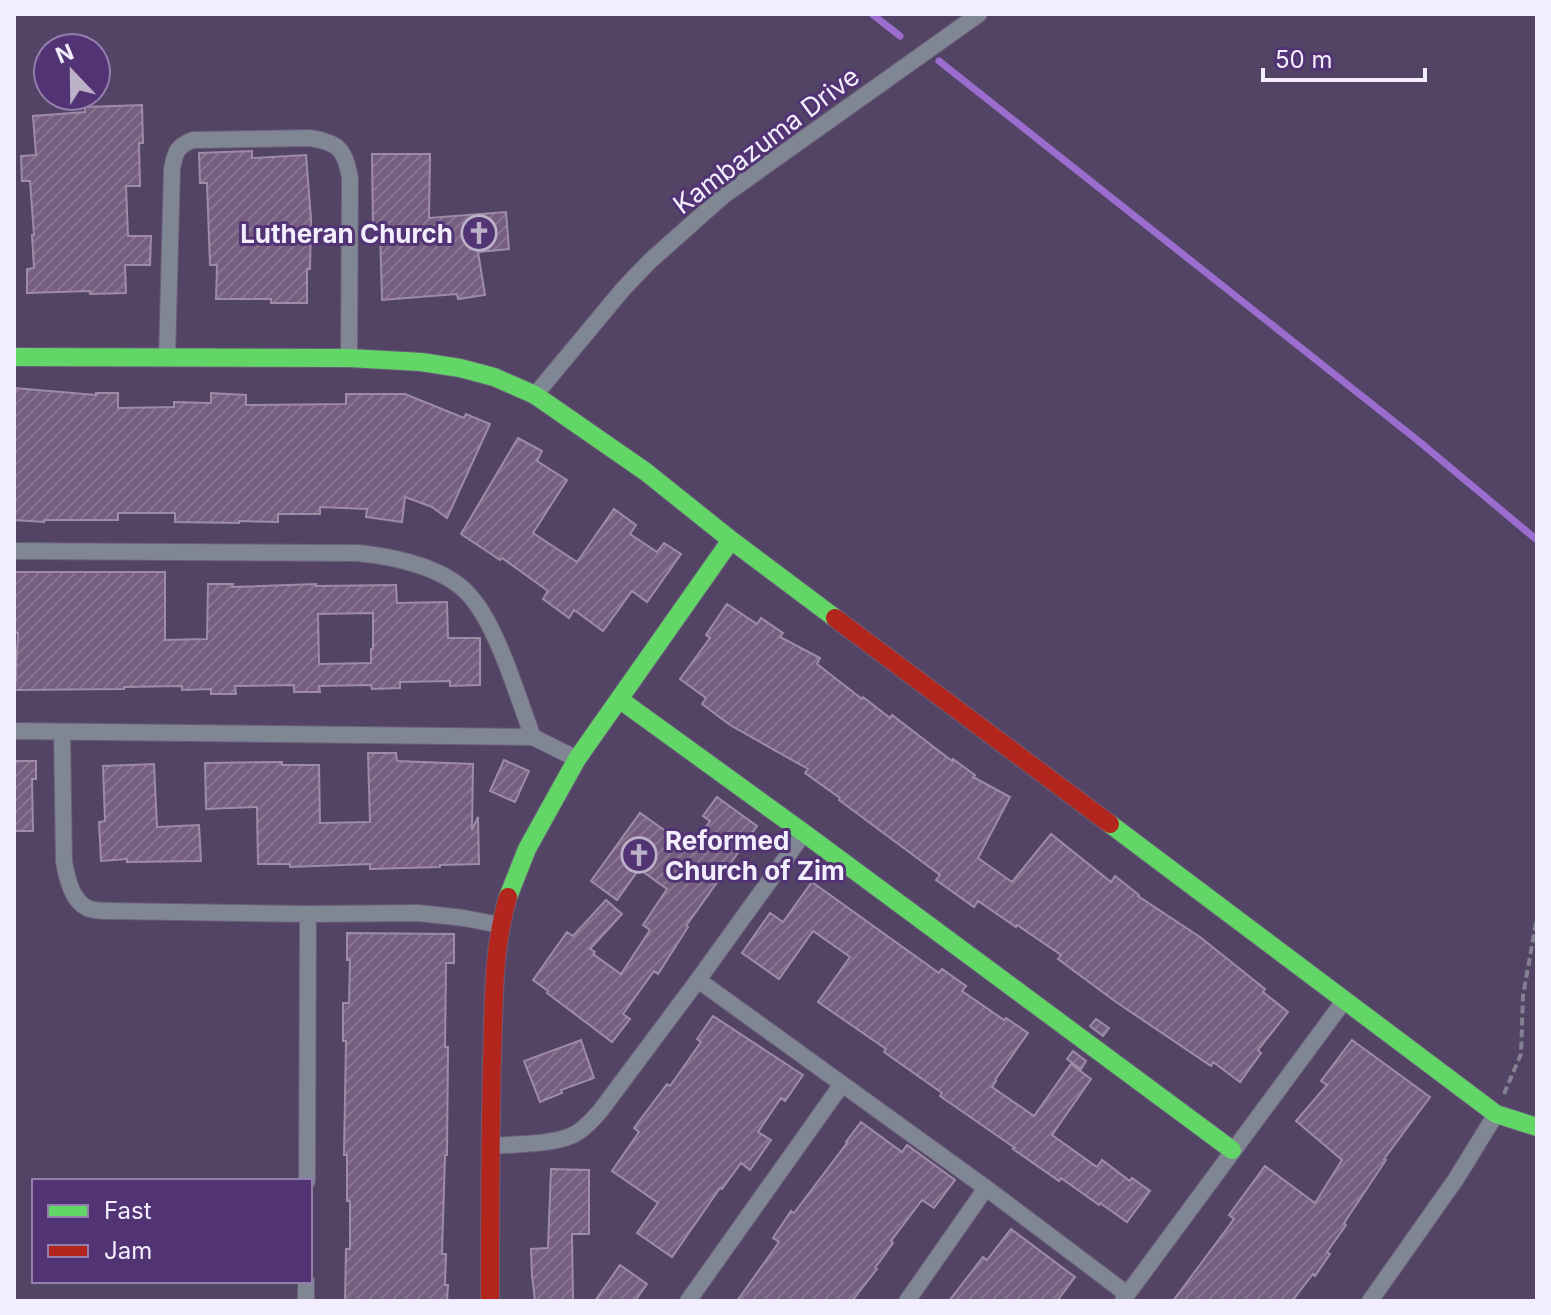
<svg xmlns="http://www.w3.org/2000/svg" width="1551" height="1315" font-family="Inter,sans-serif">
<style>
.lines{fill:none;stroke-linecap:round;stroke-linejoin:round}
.stream{stroke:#9a6dcf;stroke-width:7}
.building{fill:url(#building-hatch);stroke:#9e8ca7;stroke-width:2;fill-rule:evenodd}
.street-casing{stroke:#695e78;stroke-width:18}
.fast-casing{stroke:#695e78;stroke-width:20}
.jam-casing{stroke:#695e78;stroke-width:20}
.path{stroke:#838092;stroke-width:4;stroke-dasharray:8 4;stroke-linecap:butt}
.street{stroke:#808693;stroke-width:16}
.fast{stroke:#63d668;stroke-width:18}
.jam{stroke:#b3261e;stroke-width:18}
.labels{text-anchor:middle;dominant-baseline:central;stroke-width:6;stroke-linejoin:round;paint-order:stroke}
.street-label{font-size:26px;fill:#f3eefd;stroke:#523474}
.poi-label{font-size:26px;font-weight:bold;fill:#f3eefd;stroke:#523474;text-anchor:end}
</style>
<defs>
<pattern id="building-hatch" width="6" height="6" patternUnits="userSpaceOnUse" patternTransform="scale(2)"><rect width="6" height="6" fill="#755e7f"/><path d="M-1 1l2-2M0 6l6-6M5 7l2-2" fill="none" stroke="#897592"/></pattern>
</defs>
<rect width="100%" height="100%" fill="#534365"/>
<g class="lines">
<path class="stream" d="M 872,14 L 900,36
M 939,61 L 1416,439 L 1537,540"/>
</g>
<path class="building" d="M 142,105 L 143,143 L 139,143 L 140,186 L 126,186 L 128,236 L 151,236 L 150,265 L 125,265 L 126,293 L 90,294 L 90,291 L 27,293 L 27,269 L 34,268 L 32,235 L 34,235 L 30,181 L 22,181 L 21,156 L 36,155 L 33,116 L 85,112 L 85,107 Z
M 252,151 L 252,158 L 306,155 L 311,219 L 310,269 L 307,269 L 307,303 L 271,303 L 271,299 L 216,299 L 217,265 L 210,265 L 207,183 L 200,183 L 199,153 Z
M 372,154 L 430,154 L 429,218 L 506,212 L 509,249 L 478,252 L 485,295 L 458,299 L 457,294 L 382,300 L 380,229 L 373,229 Z
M 14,388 L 96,395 L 96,393 L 118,393 L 118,408 L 174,407 L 174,402 L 211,403 L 211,393 L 246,395 L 246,405 L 346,404 L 346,394 L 405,394 L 464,418 L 466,414 L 490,424 L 447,518 L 432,507 L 405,497 L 402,522 L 366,517 L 367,509 L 320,507 L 320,514 L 278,514 L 278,522 L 239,521 L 239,523 L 175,522 L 175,513 L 118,513 L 118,520 L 45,520 L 44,522 L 14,520 Z
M 518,438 L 542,451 L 537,461 L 567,480 L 533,533 L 577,562 L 614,509 L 636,525 L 630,534 L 657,552 L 664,543 L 681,554 L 647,602 L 632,591 L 603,631 L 574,610 L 569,618 L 543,599 L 548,591 L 502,558 L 500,560 L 461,534 Z
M 14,572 L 165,572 L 165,640 L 207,639 L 208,584 L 233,584 L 232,587 L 316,584 L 316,586 L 396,585 L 397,603 L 447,602 L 448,638 L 480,638 L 480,685 L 450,686 L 450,681 L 400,682 L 400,688 L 372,689 L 371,685 L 319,686 L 320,692 L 294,692 L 294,685 L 235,686 L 236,694 L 211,694 L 211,689 L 182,690 L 182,686 L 124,687 L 124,689 L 15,690 L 18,633 L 14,633 ZM 373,613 L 373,649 L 371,649 L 371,663 L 319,664 L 318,614 Z
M 727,604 L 757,624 L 761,618 L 783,633 L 780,637 L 820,658 L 817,664 L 862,699 L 863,697 L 890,718 L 892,715 L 952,761 L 953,759 L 975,775 L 973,777 L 1010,797 L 978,858 L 1012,882 L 1051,834 L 1111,882 L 1115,876 L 1139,895 L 1138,896 L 1200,937 L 1265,989 L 1263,992 L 1288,1012 L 1258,1050 L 1261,1053 L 1240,1082 L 1213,1062 L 1211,1066 L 1116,1002 L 1058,959 L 1061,955 L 1017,925 L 1016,927 L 978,901 L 974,907 L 936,880 L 940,875 L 839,800 L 840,798 L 805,773 L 808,769 L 730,725 L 702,704 L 706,698 L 680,679 L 710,638 L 706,635 Z
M 368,753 L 396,753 L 397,761 L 473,764 L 472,830 L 478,817 L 479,864 L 440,865 L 440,867 L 370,869 L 370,864 L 290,867 L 290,864 L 258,864 L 257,807 L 206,809 L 205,763 L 282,762 L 282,765 L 319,765 L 320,823 L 370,822 Z
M 504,760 L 529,771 L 515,802 L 490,791 Z
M 14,761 L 36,761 L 36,779 L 32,779 L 33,831 L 14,831 Z
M 154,764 L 157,827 L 199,825 L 201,861 L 127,862 L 127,859 L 101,861 L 99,822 L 105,821 L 103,766 Z
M 717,797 L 757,826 L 686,926 L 688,927 L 658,974 L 654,971 L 623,1014 L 630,1019 L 612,1042 L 547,993 L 548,991 L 533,980 L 567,932 L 573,936 L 606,900 L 622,914 L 590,949 L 595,952 L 593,954 L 621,974 L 650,930 L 643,925 L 667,889 L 639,869 L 617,900 L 591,881 L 640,813 L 691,849 L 710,821 L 703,816 Z
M 812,882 L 939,973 L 942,969 L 966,986 L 962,991 L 1004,1020 L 1006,1018 L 1028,1033 L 995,1080 L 996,1081 L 992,1087 L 1034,1116 L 1071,1064 L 1091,1079 L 1052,1135 L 1097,1167 L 1102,1160 L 1130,1181 L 1132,1178 L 1150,1191 L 1127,1222 L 1100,1203 L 1099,1205 L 1061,1178 L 1059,1181 L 1013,1149 L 1015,1148 L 940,1096 L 942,1093 L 884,1052 L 886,1049 L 818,1002 L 850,957 L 813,931 L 779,979 L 742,953 L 770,913 L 783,922 Z
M 347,933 L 454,934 L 454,963 L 446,963 L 445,1047 L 448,1047 L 447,1155 L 445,1155 L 442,1254 L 446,1254 L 445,1285 L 448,1285 L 447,1301 L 345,1301 L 346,1249 L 350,1249 L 350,1201 L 347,1201 L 347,1155 L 344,1155 L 346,1041 L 343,1041 L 343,1003 L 349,1003 L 350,960 L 347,960 Z
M 713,1016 L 803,1075 L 785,1101 L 781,1098 L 758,1132 L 771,1140 L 750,1170 L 741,1163 L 722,1189 L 720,1188 L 672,1257 L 637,1233 L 658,1203 L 612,1171 L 639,1132 L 634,1128 L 667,1084 L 670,1086 L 701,1042 L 697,1039 Z
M 1096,1019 L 1109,1028 L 1103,1036 L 1090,1026 Z
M 581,1040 L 594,1078 L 561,1090 L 562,1093 L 540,1102 L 524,1061 Z
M 1352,1040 L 1430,1097 L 1384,1159 L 1386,1160 L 1344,1223 L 1346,1225 L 1327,1252 L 1330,1254 L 1315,1276 L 1313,1274 L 1292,1301 L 1173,1301 L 1234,1219 L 1229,1215 L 1265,1166 L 1315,1203 L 1342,1160 L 1296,1121 L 1327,1085 L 1321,1081 Z
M 1073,1051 L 1086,1061 L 1081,1069 L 1067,1059 Z
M 861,1122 L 902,1152 L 907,1145 L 955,1180 L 934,1208 L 922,1200 L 891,1241 L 893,1243 L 875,1268 L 877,1269 L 852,1301 L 737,1301 L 779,1242 L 773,1238 L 791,1211 L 794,1213 L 847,1143 L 846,1142 Z
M 551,1169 L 589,1170 L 589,1234 L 572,1234 L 573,1301 L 535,1301 L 532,1276 L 531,1249 L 548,1248 Z
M 1011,1229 L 1075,1277 L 1057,1301 L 949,1301 L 983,1257 L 987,1260 Z
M 620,1265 L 647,1284 L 635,1301 L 595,1301 Z"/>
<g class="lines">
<defs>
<path id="street" d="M 167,358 L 172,169 C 175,152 177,146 193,140 L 309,138 C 338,142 345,149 350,178 L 349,358
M 535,395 L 624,288 L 650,261 L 723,196 L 979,14
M 14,551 L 358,553 C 395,557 446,567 471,597 C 499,630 517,696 533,737
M 14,731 L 533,737 L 577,759
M 62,732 L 64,862 C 67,878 72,903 90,909 C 97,911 105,911 111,911 L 308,914 L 418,913 L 464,918 L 500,925
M 698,980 L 986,1188 L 1127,1294
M 490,1146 C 514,1144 551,1145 573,1135 C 584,1130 593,1119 601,1110 L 698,980 L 804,833
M 307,1181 L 308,914
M 1123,1300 L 1344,1001
M 306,1301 L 306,1281
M 688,1301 L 842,1084
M 907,1301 L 986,1188
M 1370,1301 L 1456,1179 L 1496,1114"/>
<path id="fast" d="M 14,357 L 349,358 L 421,362 L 460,368 L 494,377 L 535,395 L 646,472 L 731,540 L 835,618
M 619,699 L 804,833 L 1232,1150
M 1110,824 L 1496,1114 L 1537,1127
M 508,897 L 527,849 L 577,759 L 731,540"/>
<path id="jam" d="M 835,618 L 1110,824
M 490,1301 C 490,1221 490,1141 492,1061 C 494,1005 492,951 508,897"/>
</defs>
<use href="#street" class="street-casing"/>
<use href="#fast" class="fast-casing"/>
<use href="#jam" class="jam-casing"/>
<path class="path" d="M 1504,1094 L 1521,1054 L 1523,996 L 1537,917"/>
<use href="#street" class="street"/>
<use href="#fast" class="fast"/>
<use href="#jam" class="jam"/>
</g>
<defs>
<symbol id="church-ring" viewBox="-11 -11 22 22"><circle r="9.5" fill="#523474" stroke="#bbb2c8" stroke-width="1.5"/><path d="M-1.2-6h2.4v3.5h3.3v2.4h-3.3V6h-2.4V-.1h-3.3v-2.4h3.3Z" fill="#bbb2c8"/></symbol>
</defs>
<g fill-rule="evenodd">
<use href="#church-ring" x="459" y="213" width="40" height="40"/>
<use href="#church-ring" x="619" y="835" width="40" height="40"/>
</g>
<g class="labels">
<g class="street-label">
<text transform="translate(766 140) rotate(-37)">Kambazuma Drive</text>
</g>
<g class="poi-label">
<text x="453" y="233">Lutheran Church</text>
<text x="665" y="840" text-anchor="start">Reformed<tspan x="665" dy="30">Church of Zim</tspan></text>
</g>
</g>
<rect width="1551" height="1315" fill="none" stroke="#f3eefd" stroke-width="32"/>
<rect x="32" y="1179" width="280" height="104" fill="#523474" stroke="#927eab" stroke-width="2"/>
<rect x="48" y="1205" width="40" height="12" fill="#63d668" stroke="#927eab" stroke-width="2"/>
<text x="104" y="1219" font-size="24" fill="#f3eefd">Fast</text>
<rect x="48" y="1245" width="40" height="12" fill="#b3261e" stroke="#927eab" stroke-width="2"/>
<text x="104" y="1259" font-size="24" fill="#f3eefd">Jam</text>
<g transform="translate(72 72) rotate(338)"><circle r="38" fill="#523474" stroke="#927eab" stroke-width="2"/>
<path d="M0-6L14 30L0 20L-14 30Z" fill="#bbb2c8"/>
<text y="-12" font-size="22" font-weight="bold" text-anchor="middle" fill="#f3eefd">N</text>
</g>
<path d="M1263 68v12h162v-12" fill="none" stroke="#f3eefd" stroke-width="4"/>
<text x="1275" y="68" font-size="24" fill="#f3eefd" stroke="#523474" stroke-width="6" paint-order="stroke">50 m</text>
</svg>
